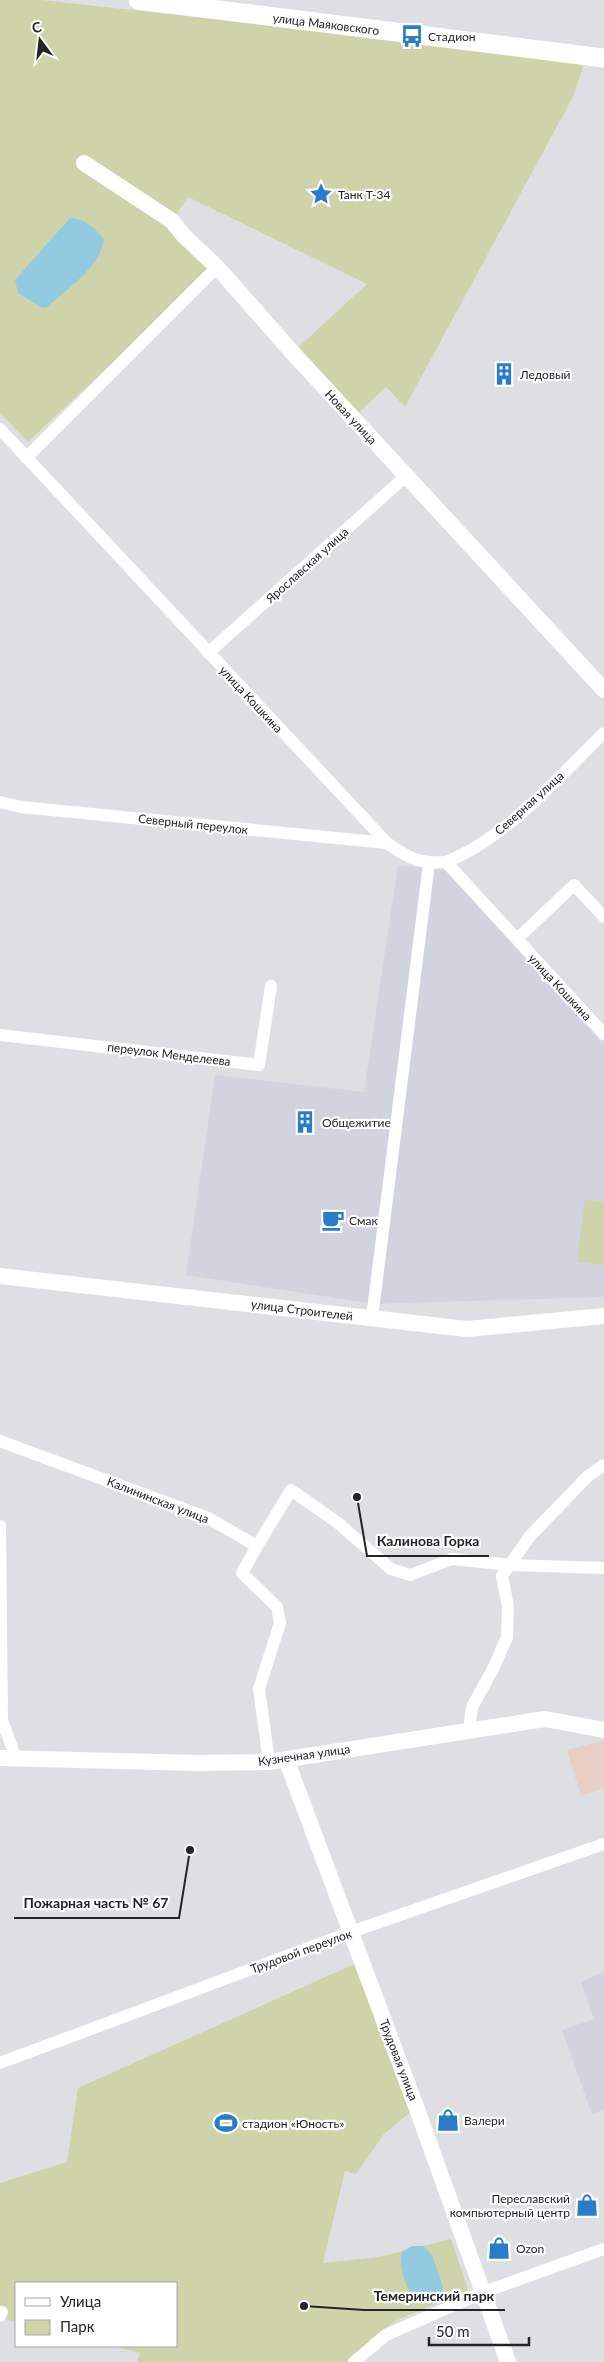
<svg xmlns="http://www.w3.org/2000/svg" width="604" height="2362" font-family="Lato,sans-serif">
<style>
.built{fill:#d1d4df}
.industrial{fill:#e7cfc6}
.green{fill:#cfd3aa}
.water{fill:#92cae0}
.lines{fill:none;stroke-linecap:round;stroke-linejoin:round}
.minor{stroke:#fff;stroke-width:12}
.tertiary{stroke:#fff;stroke-width:16}
.secondary{stroke:#fff;stroke-width:19}
.labels{text-anchor:middle;dominant-baseline:central;stroke-width:4.5;stroke-linejoin:round;paint-order:stroke}
.street-label{font-size:12px;fill:#232425;stroke:#fff}
.poi-label{font-size:12px;fill:#232425;stroke:#fff;text-anchor:start}
.leader{fill:none;stroke:#232425;stroke-width:2}
.callout-dot{fill:#232425;stroke:#fff;stroke-width:2}
.callout-label{font-size:14px;text-anchor:middle;font-weight:bold;fill:#232425;stroke:#fff;stroke-width:4.5;stroke-linejoin:round;paint-order:stroke}
</style>
<rect width="100%" height="100%" fill="#dddfe3"/>
<path class="built" d="M 398,865 L 446,871 L 604,1045 L 604,1297 L 374,1304 L 186,1275 L 215,1075 L 364,1092 Z
M 604,1972 L 604,2110 L 592,2114 L 562,2030 L 594,2019 L 581,1982 Z"/>
<path class="industrial" d="M 604,1740 L 604,1788 L 581,1796 L 567,1750 Z"/>
<path class="green" d="M 0,0 L 42,0 L 410,41 L 578,63 L 583,67 L 574,95 L 405,407 L 386,387 L 353,418 L 292,353 L 367,284 L 188,197 L 172,221 L 213,268 L 28,442 L 0,413 Z
M 585,1199 L 604,1202 L 604,1265 L 577,1262 Z
M 359,1962 L 414,2109 L 384,2134 L 356,2174 L 345,2171 L 323,2263 L 379,2257 L 451,2239 L 468,2290 L 395,2321 L 372,2338 L 349,2362 L 137,2362 L 140,2353 L 113,2346 L 176,2346 L 176,2283 L 16,2283 L 16,2322 L 0,2318 L 0,2183 L 67,2162 L 78,2088 Z"/>
<path class="water" d="M 70,218 C 84,218 96,229 104,239 C 100,269 67,287 48,307 L 42,308 L 18,293 L 15,280 Z
M 412,2246 L 424,2246 L 432,2255 L 443,2287 L 439,2297 L 427,2301 L 416,2301 C 405,2285 400,2272 401,2253 Z"/>
<g class="lines">
<path class="minor" d="M 0,429 L 387,843 C 408,858 419,864 446,862 L 604,1034
M 26,458 L 217,267
M 208,653 L 406,476
M 0,802 L 21,807 L 387,843
M 446,862 C 507,838 557,778 604,733
M 517,939 L 574,885 L 604,917
M 0,1035 L 259,1065 L 271,986
M 372,1318 L 429,863
M 0,1441 L 208,1518 L 257,1546 L 242,1573 L 277,1607 L 280,1623 L 259,1689 L 269,1762
M 0,1526 L 2,1720 L 16,1758
M 257,1546 L 291,1490 L 338,1523 L 391,1569 L 410,1575 L 452,1559 L 511,1565 L 604,1568
M 469,1730 L 472,1707 L 493,1669 L 507,1637 L 508,1606 L 502,1576 L 530,1536 L 588,1476 L 604,1465
M 0,2063 L 351,1932 L 604,1844
M 0,2316 L 2,2312
M 354,2362 L 386,2335 L 484,2292 L 604,2249"/>
<path class="tertiary" d="M 84,163 L 172,221 L 184,236 L 217,267 L 292,352 L 604,690
M 0,1276 L 467,1329 L 604,1316
M 0,1758 L 196,1763 L 269,1762 L 545,1719 L 604,1730
M 286,1759 L 417,2109 L 508,2362"/>
<path class="secondary" d="M 138,0 L 604,58"/>
</g>
<defs>
<symbol id="bus-bare" viewBox="-9 -9 18 18"><path d="M-5-6H5V4H4V6H2V4H-2V6H-4V4H-5ZM-3.5-4V0h7V-4ZM-3.5 1.2v1.5H-2V1.2ZM2 1.2v1.5H3.5V1.2Z" fill="#287cca" stroke="#fff" stroke-width="2.5" paint-order="stroke"/></symbol>
<symbol id="sight-bare" viewBox="-9 -9 18 18"><path d="M0-6L1.8-2.2L6-1.7L2.9 1.2L3.7 5.4L0 3.3L-3.7 5.4L-2.9 1.2L-6-1.7L-1.8-2.2Z" fill="#287cca" stroke="#fff" stroke-width="2.5" paint-order="stroke"/></symbol>
<symbol id="building-bare" viewBox="-9 -9 18 18"><path d="M-4-6H4V6H1V3H-1V6H-4ZM-2.5-4.3h1.7v1.8h-1.7ZM.8-4.3h1.7v1.8H.8ZM-2.5-1h1.7V.8h-1.7ZM.8-1h1.7V.8H.8Z" fill="#287cca" stroke="#fff" stroke-width="2.5" paint-order="stroke"/></symbol>
<symbol id="cafe-bare" viewBox="-9 -9 18 18"><path d="M-5.5-4.5H6V0H3Q3 3.5 0 3.5H-2.5Q-5.5 3.5-5.5 0ZM3-3.2v2h1.7v-2ZM-6 4.5H4V6H-6Z" fill="#287cca" stroke="#fff" stroke-width="2.5" paint-order="stroke"/></symbol>
<symbol id="shop-bare" viewBox="-9 -9 18 18"><path d="M-5-2.5h2.3a2.7 3.5 0 0 1 5.4 0H5L5.5 6h-11ZM-1.5-2.5h3a1.5 2.3 0 0 0-3 0Z" fill="#287cca" stroke="#fff" stroke-width="2.5" paint-order="stroke"/></symbol>
<symbol id="stadium-bare" viewBox="-9 -9 18 18"><path d="M0-5a6.5 5 0 1 0 0 10a6.5 5 0 1 0 0-10ZM-3.5-1.8h7v3.6h-7Z" fill="#287cca" stroke="#fff" stroke-width="2.5" paint-order="stroke"/></symbol>
</defs>
<g fill-rule="evenodd">
<use href="#bus-bare" x="396" y="20" width="32" height="32"/>
<use href="#sight-bare" x="305" y="178" width="32" height="32"/>
<use href="#building-bare" x="488" y="358" width="32" height="32"/>
<use href="#building-bare" x="289" y="1106" width="32" height="32"/>
<use href="#cafe-bare" x="317" y="1204" width="32" height="32"/>
<use href="#shop-bare" x="432" y="2104" width="32" height="32"/>
<use href="#stadium-bare" x="210" y="2107" width="32" height="32"/>
<use href="#shop-bare" x="571" y="2189" width="32" height="32"/>
<use href="#shop-bare" x="483" y="2232" width="32" height="32"/>
</g>
<g class="labels">
<g class="street-label">
<text transform="translate(326 24) rotate(7)">улица Маяковского</text>
<text transform="translate(351 417) rotate(47)">Новая улица</text>
<text transform="translate(307 565) rotate(-42)">Ярославская улица</text>
<text transform="translate(251 699) rotate(47)">улица Кошкина</text>
<text transform="translate(529 803) rotate(-42)">Северная улица</text>
<text transform="translate(193 824) rotate(6)">Северный переулок</text>
<text transform="translate(560 987) rotate(47)">улица Кошкина</text>
<text transform="translate(169 1054) rotate(7)">переулок Менделеева</text>
<text transform="translate(302 1310) rotate(7)">улица Строителей</text>
<text transform="translate(158 1500) rotate(21)">Калининская улица</text>
<text transform="translate(304 1755) rotate(-8)">Кузнечная улица</text>
<text transform="translate(301 1951) rotate(-20)">Трудовой переулок</text>
<text transform="translate(399 2060) rotate(69)">Трудовая улица</text>
</g>
<g class="poi-label">
<text x="428" y="36">Стадион</text>
<text x="338" y="194">Танк Т-34</text>
<text x="520" y="374">Ледовый</text>
<text x="322" y="1122">Общежитие</text>
<text x="349" y="1220">Смак</text>
<text x="464" y="2120">Валери</text>
<text x="242" y="2123">стадион «Юность»</text>
<text x="570" y="2198" text-anchor="end">Переславский<tspan x="570" dy="14">компьютерный центр</tspan></text>
<text x="516" y="2248">Ozon</text>
</g>
</g>
<path class="leader" d="M357 1497L367 1556H489M190 1850L179 1918H14M304 2306L364 2310H505"/>
<g class="callout-dot">
<circle cx="357" cy="1497" r="5"/>
<circle cx="190" cy="1850" r="5"/>
<circle cx="304" cy="2306" r="5"/>
</g>
<g class="callout-label">
<text x="428" y="1546">Калинова Горка</text>
<text x="96" y="1908">Пожарная часть № 67</text>
<text x="434" y="2301">Темеринский парк</text>
</g>
<rect x="15" y="2282" width="162" height="65" fill="#ffffff" stroke="#a7a7a8"/>
<rect x="25" y="2298" width="25" height="8" fill="#ffffff" stroke="#a7a7a8"/>
<text x="60" y="2307" font-size="15" fill="#232425">Улица</text>
<rect x="25" y="2320" width="25" height="15" fill="#cfd3aa" stroke="#a7a7a8"/>
<text x="60" y="2332" font-size="15" fill="#232425">Парк</text>
<g transform="translate(40 40) rotate(345)" stroke="#ffffff" stroke-width="4" paint-order="stroke">
<path d="M0-4L9 19L0 12L-9 19Z" fill="#232425"/>
<text y="-8" font-size="14" font-weight="bold" text-anchor="middle" fill="#232425">С</text>
</g>
<path d="M429 2337v8h100v-8" fill="none" stroke="#232425" stroke-width="2.5"/>
<text x="436" y="2337" font-size="15" fill="#232425" stroke="#ffffff" stroke-width="4" paint-order="stroke">50 m</text>
</svg>
